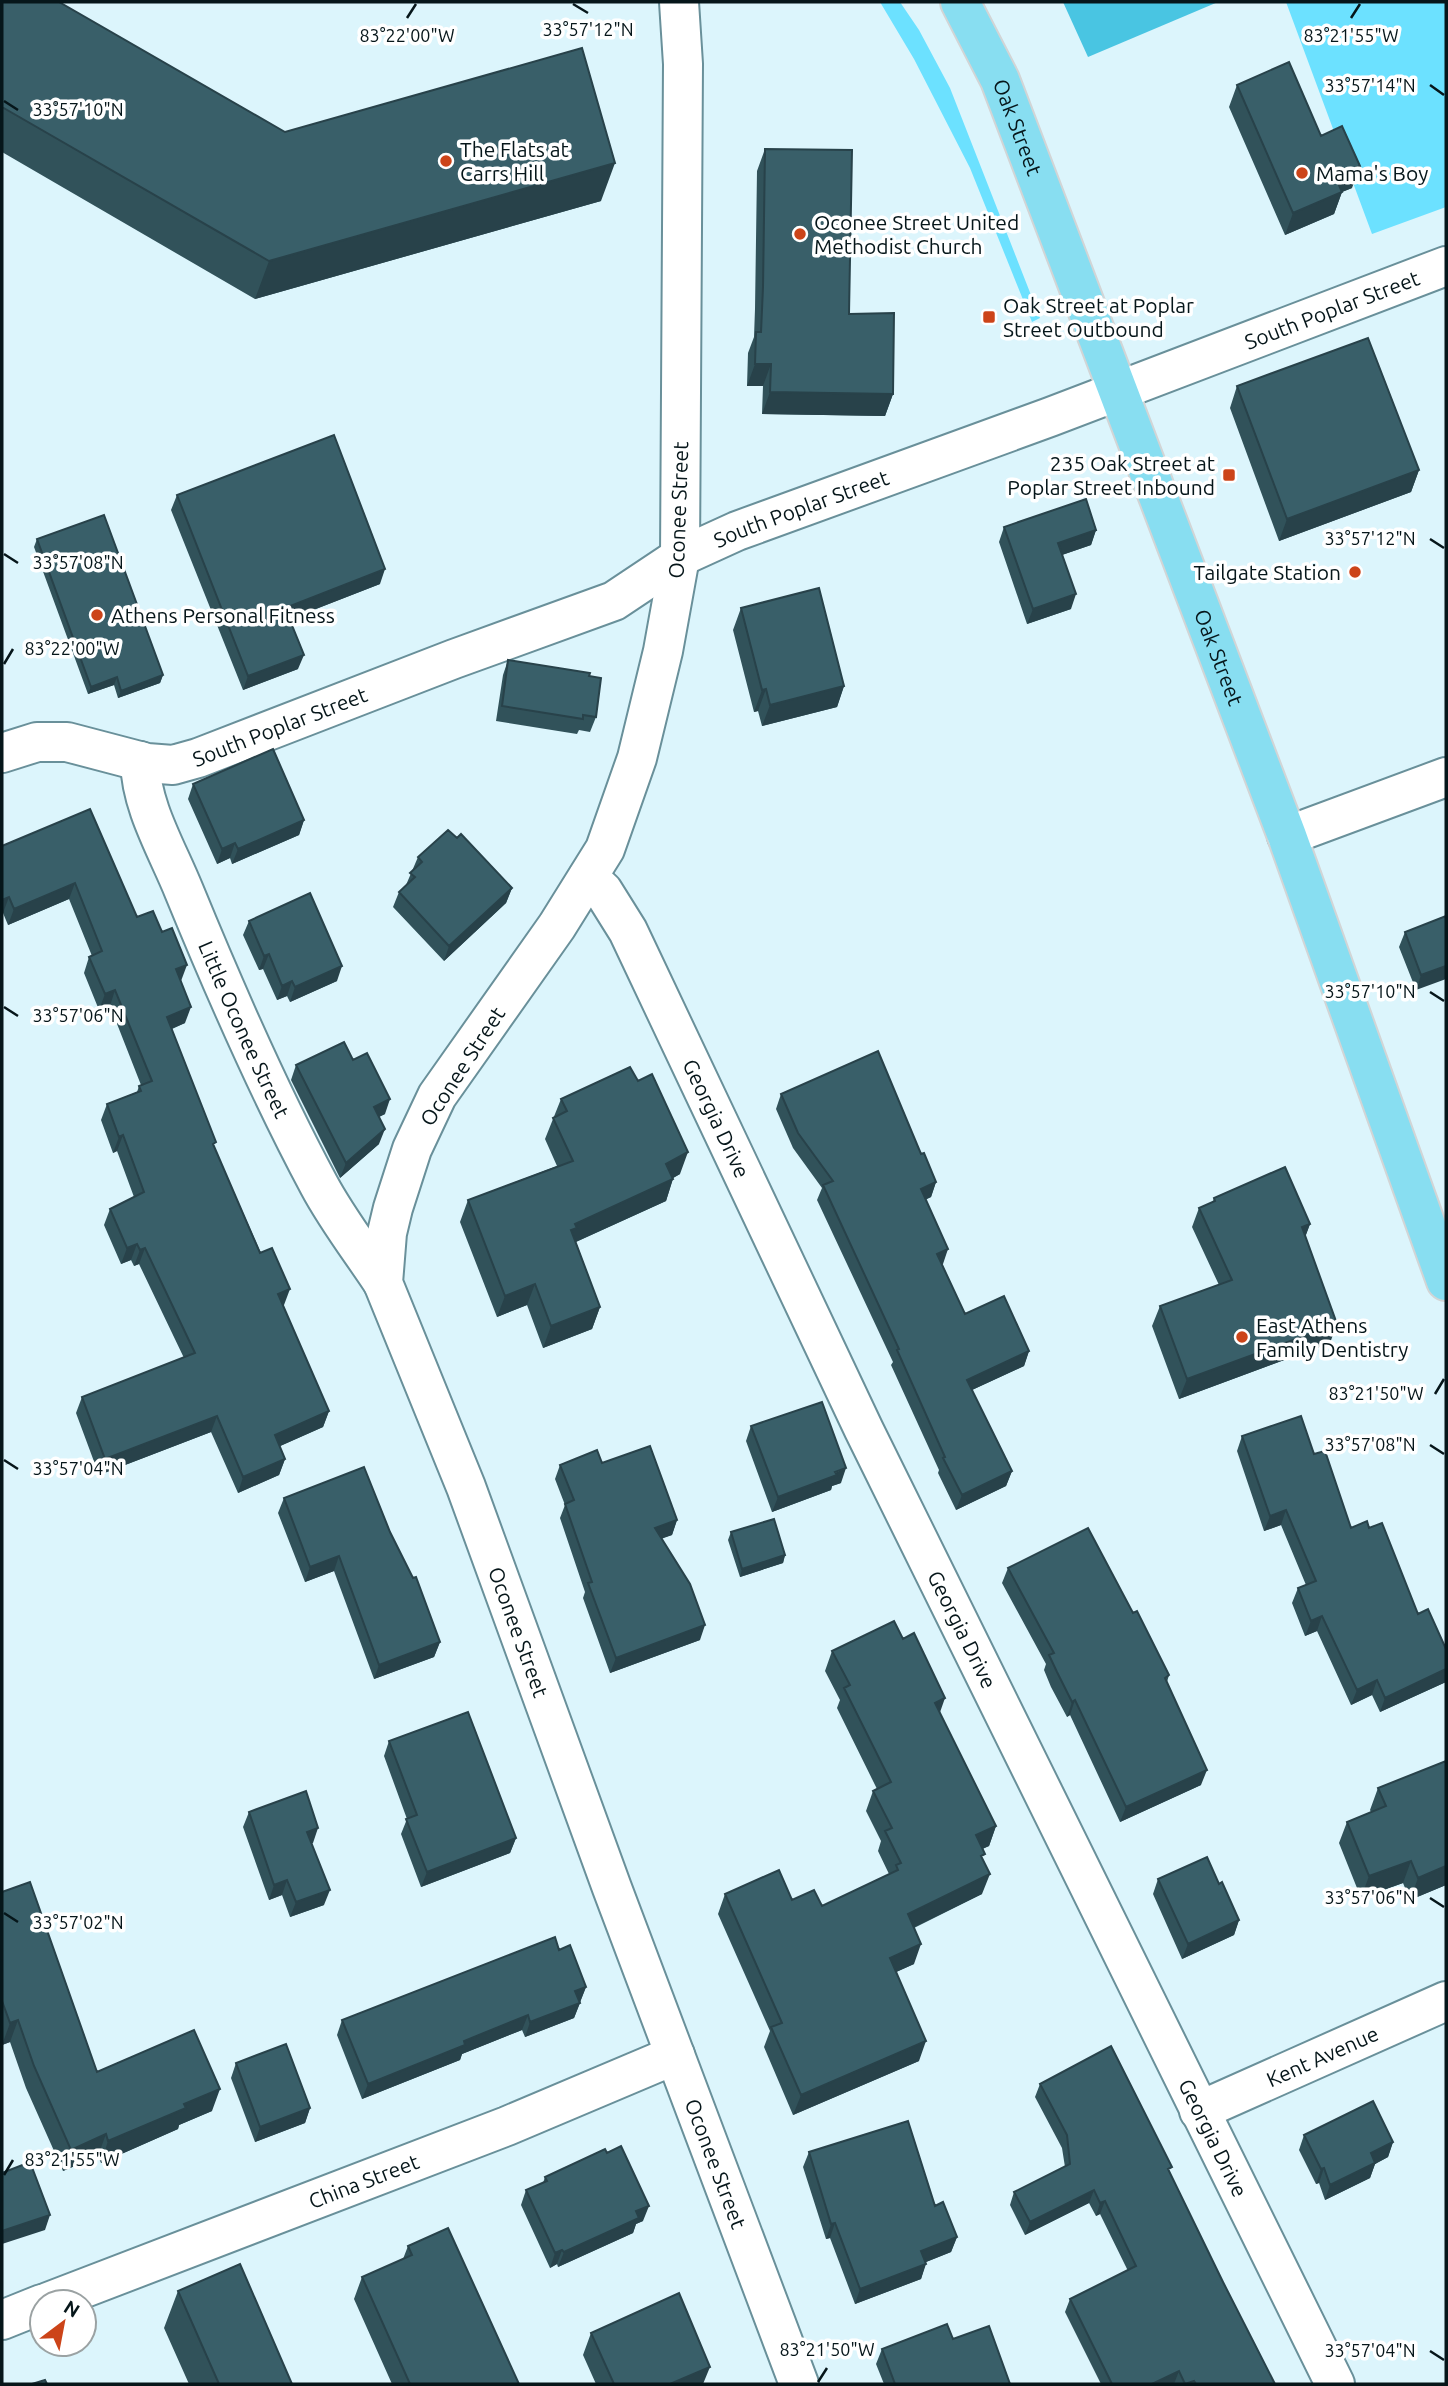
<svg xmlns="http://www.w3.org/2000/svg" width="1448" height="2386" font-family="Ubuntu,sans-serif">
<style>
.green{fill:#6ce1ff}
.forest{fill:#49c5e2}
.lines{fill:none;stroke-linecap:round;stroke-linejoin:round}
.minor-casing{stroke:#69909a;stroke-width:42}
.tertiary-casing{stroke:#69909a;stroke-width:42}
.primary-casing{stroke:#d2d5d6;stroke-width:42}
.minor{stroke:#fff;stroke-width:38}
.tertiary{stroke:#fff;stroke-width:38}
.primary{stroke:#88def1;stroke-width:38}
.wall{fill:#31525a}
.shaded-wall{fill:#28424a}
.building{fill:#395f69;stroke:#28424a;stroke-width:2}
.ticks{fill:none;stroke:#06161a;stroke-width:2.5}
.poi-dot{fill:#cc4419;stroke:#fff;stroke-width:2.5}
.labels{text-anchor:middle;dominant-baseline:central;stroke-width:7;stroke-linejoin:round;paint-order:stroke}
.street-label{font-size:21px;fill:#06161a;stroke:#fff}
.poi-label{font-size:21px;fill:#06161a;stroke:#fff;text-anchor:start}
.ticks-label{font-size:18px;text-anchor:middle;fill:#06161a;stroke:#fff;stroke-width:7;stroke-linejoin:round;paint-order:stroke}
</style>
<rect width="100%" height="100%" fill="#dcf5fc"/>
<path class="green" d="M 880,2 L 900,2 L 919,30 L 950,88 L 1040,318 L 1032,322 L 970,168 L 914,59 Z
M 1286,2 L 1446,2 L 1446,207 L 1372,234 Z"/>
<path class="forest" d="M 1063,2 L 1218,2 L 1088,57 Z"/>
<g class="lines">
<defs>
<g id="minor">
<path id="s1" d="M 679,2 L 683,64 L 680,557 L 663,651 L 637,758 L 605,849 L 557,926 L 437,1096 L 412,1149 L 393,1208 L 387,1233 L 383,1283 L 466,1487 L 612,1888 L 799,2384"/>
<path id="s2" d="M 2,753 L 37,742 L 67,742 L 147,763 L 173,765 L 198,758 L 454,659 L 614,601 L 680,557 L 737,531 L 1050,417 L 1446,266"/>
<path id="s3" d="M 140,761 C 141,807 167,849 184,891 C 225,991 268,1090 319,1185 C 337,1219 362,1251 383,1283"/>
<path id="s4" d="M 588,877 L 603,891 L 628,931 L 864,1430 L 1335,2384"/>
<path id="s5" d="M 1199,2111 L 1446,2001"/>
<path id="s6" d="M 48,2302 L 507,2126 L 675,2055"/>
<path d="M 2,2320 L 42,2304"/>
</g>
<path id="tertiary" d="M 1287,836 L 1446,777"/>
<g id="primary">
<path id="s7" d="M 960,2 L 1000,80 L 1287,836 L 1446,1281"/>
</g>
</defs>
<use href="#minor" class="minor-casing"/>
<use href="#tertiary" class="tertiary-casing"/>
<use href="#primary" class="primary-casing"/>
<use href="#minor" class="minor"/>
<use href="#tertiary" class="tertiary"/>
<use href="#primary" class="primary"/>
</g>
<path class="wall" d="M 2,2 L 285,132 L 601,201 L 255,299 L 2,152 Z
M 1237,85 L 1352,188 L 1342,192 L 1334,214 L 1285,235 L 1229,107 Z
M 765,149 L 849,314 L 893,394 L 885,416 L 762,414 L 763,386 L 747,386 L 748,353 L 754,337 L 755,309 L 757,171 Z
M 1237,386 L 1419,470 L 1411,492 L 1279,541 L 1230,408 Z
M 177,495 L 380,584 L 290,619 L 298,669 L 243,690 L 171,510 Z
M 1004,527 L 1096,530 L 1091,545 L 1062,555 L 1071,609 L 1027,624 L 999,542 Z
M 37,539 L 163,675 L 160,683 L 118,698 L 114,685 L 88,694 L 34,547 Z
M 741,608 L 844,686 L 837,707 L 762,726 L 758,711 L 754,712 L 733,630 Z
M 508,660 L 589,676 L 596,717 L 590,732 L 579,730 L 577,734 L 496,721 L 503,675 Z
M 193,784 L 304,820 L 299,835 L 232,864 L 230,858 L 217,864 L 188,799 Z
M 90,809 L 137,917 L 181,981 L 185,1023 L 172,1029 L 214,1147 L 284,1305 L 283,1306 L 329,1411 L 323,1427 L 280,1446 L 285,1459 L 279,1475 L 238,1493 L 211,1432 L 99,1475 L 76,1413 L 82,1397 L 184,1358 L 139,1264 L 134,1266 L 131,1260 L 121,1264 L 104,1225 L 110,1209 L 134,1197 L 117,1151 L 113,1153 L 101,1120 L 107,1104 L 137,1092 L 139,1086 L 141,1085 L 110,1006 L 99,1010 L 84,973 L 89,957 L 92,956 L 69,899 L 8,925 L 3,913 L 2,846 Z
M 418,857 L 512,888 L 506,903 L 444,961 L 393,907 L 399,892 L 406,885 Z
M 1446,916 L 1416,990 L 1399,947 L 1405,932 Z
M 249,921 L 337,981 L 290,1002 L 287,996 L 277,1000 L 263,969 L 259,970 L 243,935 Z
M 353,1060 L 385,1114 L 379,1117 L 379,1144 L 340,1178 L 291,1080 L 296,1065 Z
M 781,1094 L 921,1154 L 936,1182 L 931,1197 L 925,1200 L 942,1264 L 965,1314 L 1029,1351 L 1024,1366 L 972,1390 L 1012,1471 L 1006,1486 L 956,1510 L 938,1473 L 939,1470 L 891,1365 L 893,1362 L 817,1200 L 822,1188 L 793,1148 L 776,1109 Z
M 561,1099 L 680,1174 L 673,1178 L 666,1201 L 576,1242 L 600,1307 L 592,1329 L 543,1348 L 527,1305 L 497,1317 L 460,1222 L 468,1200 L 557,1166 L 545,1139 Z
M 1214,1198 L 1310,1224 L 1305,1237 L 1330,1343 L 1179,1399 L 1152,1326 L 1160,1306 L 1219,1285 L 1192,1227 L 1199,1208 L 1213,1202 Z
M 751,1426 L 841,1483 L 832,1486 L 831,1490 L 772,1512 L 746,1441 Z
M 1242,1436 L 1314,1454 L 1351,1528 L 1369,1528 L 1418,1614 L 1446,1649 L 1446,1682 L 1380,1712 L 1372,1695 L 1351,1705 L 1317,1631 L 1305,1636 L 1292,1603 L 1298,1588 L 1306,1585 L 1281,1525 L 1264,1531 L 1237,1451 Z
M 602,1463 L 677,1520 L 672,1535 L 662,1538 L 700,1640 L 610,1673 L 583,1598 L 585,1592 L 560,1518 L 565,1505 L 555,1479 L 560,1465 Z
M 284,1498 L 390,1532 L 440,1642 L 434,1657 L 374,1679 L 334,1571 L 305,1582 L 278,1513 Z
M 731,1532 L 785,1555 L 783,1563 L 740,1577 L 728,1540 Z
M 1008,1568 L 1133,1613 L 1169,1675 L 1167,1682 L 1201,1785 L 1120,1822 L 1070,1715 L 1067,1717 L 1051,1687 L 1044,1670 L 1046,1664 L 1002,1583 Z
M 832,1651 L 940,1713 L 996,1826 L 989,1846 L 982,1849 L 982,1894 L 914,1928 L 914,1964 L 896,1972 L 919,2061 L 793,2115 L 764,2047 L 770,2031 L 718,1914 L 725,1894 L 792,1900 L 822,1906 L 889,1874 L 878,1851 L 881,1841 L 866,1811 L 873,1791 L 877,1789 L 837,1708 L 840,1700 L 825,1671 Z
M 389,1741 L 516,1838 L 510,1853 L 421,1887 L 401,1834 L 407,1819 L 384,1756 Z
M 1446,1761 L 1446,1885 L 1410,1900 L 1403,1883 L 1361,1898 L 1339,1843 L 1347,1822 L 1371,1812 L 1370,1810 L 1378,1788 Z
M 249,1812 L 313,1843 L 312,1843 L 324,1905 L 290,1917 L 282,1895 L 269,1900 L 243,1827 Z
M 1158,1879 L 1219,1884 L 1239,1920 L 1234,1935 L 1182,1959 L 1153,1894 Z
M 2,1892 L 97,2072 L 212,2111 L 179,2125 L 178,2129 L 101,2163 L 98,2156 L 63,2171 L 26,2088 L 10,2042 L 2,2045 Z
M 559,1950 L 586,1987 L 574,2018 L 525,2037 L 522,2030 L 462,2054 L 460,2060 L 362,2099 L 337,2035 L 342,2020 Z
M 236,2063 L 310,2108 L 305,2123 L 255,2142 L 231,2078 Z
M 1040,2084 L 1170,2174 L 1223,2282 L 1275,2384 L 1101,2384 L 1065,2312 L 1070,2299 L 1128,2271 L 1100,2214 L 1096,2216 L 1089,2203 L 1025,2235 L 1010,2205 L 1014,2192 L 1065,2167 L 1062,2148 L 1035,2097 Z
M 1304,2135 L 1393,2142 L 1388,2157 L 1375,2164 L 1370,2178 L 1325,2200 L 1319,2183 L 1316,2184 L 1299,2150 Z
M 809,2152 L 935,2206 L 957,2237 L 951,2252 L 926,2262 L 921,2279 L 855,2304 L 830,2238 L 826,2239 L 803,2167 Z
M 545,2177 L 643,2221 L 636,2224 L 633,2233 L 558,2267 L 557,2264 L 550,2268 L 521,2205 L 526,2190 L 543,2183 Z
M 408,2246 L 519,2384 L 392,2384 L 354,2299 L 362,2277 L 403,2259 Z
M 178,2291 L 292,2384 L 189,2384 L 164,2328 Z
M 591,2333 L 703,2384 L 596,2384 L 583,2355 Z
M 953,2339 L 1010,2384 L 884,2384 L 876,2364 L 882,2349 Z"/>
<path class="shaded-wall" d="M 615,163 L 601,201 L 255,299 L 269,261 Z
M 1360,166 L 1352,188 L 1327,198 L 1335,176 Z
M 1342,192 L 1334,214 L 1285,235 L 1293,213 Z
M 755,364 L 771,364 L 763,386 L 747,386 Z
M 770,392 L 893,394 L 885,416 L 762,414 Z
M 1419,470 L 1411,492 L 1279,541 L 1287,519 Z
M 1096,530 L 1091,545 L 1053,558 L 1058,543 Z
M 385,569 L 380,584 L 280,623 L 285,608 Z
M 1076,594 L 1071,609 L 1027,624 L 1033,609 Z
M 304,655 L 298,669 L 243,690 L 248,676 Z
M 163,675 L 160,683 L 118,698 L 121,691 Z
M 117,677 L 114,685 L 88,694 L 91,687 Z
M 844,686 L 837,707 L 762,726 L 770,705 Z
M 766,689 L 758,711 L 754,712 L 762,690 Z
M 304,820 L 299,835 L 232,864 L 238,849 Z
M 235,843 L 230,858 L 217,864 L 222,849 Z
M 75,883 L 69,899 L 8,925 L 14,909 Z
M 512,888 L 506,903 L 444,961 L 449,946 Z
M 9,897 L 3,913 L 2,913 L 2,900 Z
M 269,954 L 263,969 L 259,970 L 264,956 Z
M 187,965 L 181,981 L 170,985 L 176,969 Z
M 342,966 L 337,981 L 290,1002 L 295,987 Z
M 1446,966 L 1446,979 L 1416,990 L 1421,975 Z
M 292,981 L 287,996 L 277,1000 L 282,986 Z
M 115,990 L 110,1006 L 99,1010 L 105,994 Z
M 191,1007 L 185,1023 L 161,1033 L 167,1017 Z
M 390,1099 L 385,1114 L 368,1122 L 374,1107 Z
M 385,1129 L 379,1144 L 340,1178 L 346,1163 Z
M 123,1135 L 117,1151 L 113,1153 L 119,1137 Z
M 688,1152 L 680,1174 L 659,1186 L 666,1164 Z
M 673,1179 L 666,1201 L 571,1244 L 571,1230 L 575,1224 Z
M 936,1182 L 931,1197 L 915,1204 L 921,1189 Z
M 1310,1224 L 1303,1243 L 1302,1227 Z
M 137,1244 L 131,1260 L 121,1264 L 127,1248 Z
M 145,1248 L 139,1264 L 134,1266 L 140,1250 Z
M 948,1249 L 943,1264 L 932,1269 L 937,1254 Z
M 535,1284 L 527,1305 L 497,1317 L 505,1296 Z
M 290,1289 L 284,1305 L 272,1311 L 278,1294 Z
M 600,1307 L 592,1329 L 543,1348 L 551,1326 Z
M 1337,1324 L 1330,1343 L 1179,1399 L 1187,1379 Z
M 1029,1351 L 1024,1366 L 961,1395 L 967,1380 Z
M 329,1411 L 323,1427 L 269,1451 L 275,1435 Z
M 217,1416 L 211,1432 L 99,1475 L 105,1459 Z
M 285,1459 L 279,1475 L 238,1493 L 243,1477 Z
M 846,1468 L 841,1483 L 832,1486 L 831,1490 L 772,1512 L 778,1497 Z
M 1012,1471 L 1006,1486 L 956,1510 L 962,1495 Z
M 1286,1510 L 1281,1525 L 1264,1531 L 1270,1516 Z
M 677,1520 L 672,1535 L 650,1543 L 655,1528 Z
M 785,1555 L 783,1563 L 740,1577 L 742,1569 Z
M 339,1556 L 334,1571 L 305,1582 L 310,1567 Z
M 1322,1616 L 1317,1631 L 1305,1636 L 1311,1621 Z
M 705,1625 L 700,1640 L 610,1673 L 616,1658 Z
M 440,1642 L 434,1657 L 374,1679 L 379,1665 Z
M 1446,1669 L 1446,1682 L 1380,1712 L 1385,1698 Z
M 1377,1680 L 1372,1695 L 1351,1705 L 1357,1690 Z
M 945,1698 L 938,1718 L 935,1703 Z
M 1075,1700 L 1070,1715 L 1067,1717 L 1072,1702 Z
M 1207,1770 L 1201,1785 L 1120,1822 L 1126,1807 Z
M 996,1826 L 989,1846 L 969,1855 L 976,1835 Z
M 318,1828 L 313,1843 L 302,1847 L 307,1832 Z
M 516,1838 L 510,1853 L 421,1887 L 427,1872 Z
M 1411,1861 L 1403,1883 L 1361,1898 L 1369,1876 Z
M 1446,1866 L 1446,1885 L 1410,1900 L 1418,1878 Z
M 990,1874 L 982,1894 L 900,1934 L 908,1914 Z
M 287,1880 L 282,1895 L 269,1900 L 274,1885 Z
M 330,1890 L 324,1905 L 290,1917 L 296,1902 Z
M 1239,1920 L 1234,1935 L 1182,1959 L 1188,1944 Z
M 921,1944 L 914,1964 L 883,1978 L 890,1958 Z
M 586,1987 L 580,2002 L 569,2006 L 575,1991 Z
M 580,2003 L 574,2018 L 525,2037 L 530,2022 Z
M 528,2015 L 522,2030 L 462,2054 L 460,2060 L 362,2099 L 368,2084 L 464,2041 Z
M 18,2020 L 10,2042 L 2,2045 L 10,2023 Z
M 926,2041 L 919,2061 L 793,2115 L 801,2095 Z
M 220,2089 L 212,2111 L 179,2125 L 178,2129 L 101,2163 L 108,2141 L 184,2104 Z
M 310,2108 L 305,2123 L 255,2142 L 260,2127 Z
M 106,2134 L 98,2156 L 63,2171 L 71,2150 Z
M 1393,2142 L 1388,2157 L 1375,2164 L 1370,2178 L 1325,2200 L 1330,2185 L 1371,2153 Z
M 1324,2168 L 1319,2183 L 1316,2184 L 1321,2169 Z
M 1094,2190 L 1089,2203 L 1025,2235 L 1030,2222 Z
M 1105,2201 L 1100,2214 L 1096,2216 L 1100,2203 Z
M 649,2206 L 643,2221 L 636,2224 L 633,2233 L 558,2267 L 564,2252 L 636,2211 Z
M 50,2215 L 45,2230 L 2,2244 L 2,2231 Z
M 835,2223 L 830,2238 L 826,2239 L 831,2224 Z
M 957,2237 L 951,2252 L 916,2266 L 921,2251 Z
M 562,2250 L 557,2264 L 550,2268 L 555,2253 Z
M 926,2264 L 921,2279 L 855,2304 L 860,2289 Z
M 710,2367 L 703,2384 L 670,2384 Z
M 1179,2371 L 1174,2384 L 1152,2384 Z"/>
<path class="building" d="M 2,2 L 59,2 L 285,132 L 582,48 L 615,163 L 269,261 L 2,107 Z
M 1289,62 L 1321,136 L 1342,126 L 1360,166 L 1335,176 L 1342,192 L 1293,213 L 1237,85 Z
M 765,149 L 852,150 L 849,314 L 894,313 L 893,394 L 770,392 L 771,364 L 755,364 L 756,332 L 761,332 L 763,287 Z
M 1368,338 L 1419,470 L 1287,519 L 1237,386 Z
M 334,435 L 385,569 L 285,608 L 304,655 L 248,676 L 177,495 Z
M 1086,499 L 1096,530 L 1058,543 L 1076,594 L 1033,609 L 1004,527 Z
M 104,515 L 163,675 L 121,691 L 117,677 L 91,687 L 37,539 Z
M 819,588 L 844,686 L 770,705 L 766,689 L 762,690 L 741,608 Z
M 508,660 L 590,673 L 589,676 L 601,678 L 596,717 L 583,715 L 583,719 L 502,706 Z
M 273,749 L 304,820 L 238,849 L 235,843 L 222,849 L 193,784 Z
M 90,809 L 137,917 L 153,911 L 162,932 L 172,928 L 187,965 L 176,969 L 191,1007 L 167,1017 L 216,1142 L 213,1144 L 260,1253 L 272,1248 L 290,1289 L 278,1294 L 329,1411 L 275,1435 L 285,1459 L 243,1477 L 217,1416 L 105,1459 L 82,1397 L 195,1353 L 145,1248 L 140,1250 L 137,1244 L 127,1248 L 110,1209 L 144,1192 L 123,1135 L 119,1137 L 107,1104 L 141,1091 L 139,1086 L 152,1081 L 115,990 L 105,994 L 89,957 L 102,951 L 75,883 L 14,909 L 9,897 L 2,900 L 2,846 Z
M 448,830 L 457,838 L 461,834 L 512,888 L 449,946 L 399,892 L 415,877 L 410,873 L 422,862 L 418,857 Z
M 310,893 L 342,966 L 295,987 L 292,981 L 282,986 L 269,954 L 264,956 L 249,921 Z
M 1446,916 L 1446,966 L 1421,975 L 1405,932 Z
M 344,1042 L 353,1060 L 367,1053 L 390,1099 L 374,1107 L 385,1129 L 346,1163 L 296,1065 Z
M 878,1051 L 921,1154 L 924,1153 L 936,1182 L 921,1189 L 948,1249 L 937,1254 L 965,1314 L 1004,1296 L 1029,1351 L 967,1380 L 1012,1471 L 962,1495 L 943,1458 L 945,1457 L 897,1350 L 899,1349 L 823,1185 L 833,1181 L 798,1133 L 781,1094 Z
M 630,1067 L 638,1081 L 652,1074 L 688,1152 L 666,1164 L 673,1179 L 575,1224 L 577,1228 L 571,1230 L 600,1307 L 551,1326 L 535,1284 L 505,1296 L 468,1200 L 573,1161 L 553,1118 L 567,1111 L 561,1099 Z
M 1285,1167 L 1310,1224 L 1302,1227 L 1337,1324 L 1187,1379 L 1160,1306 L 1232,1280 L 1199,1208 L 1215,1201 L 1214,1198 Z
M 822,1402 L 846,1468 L 835,1472 L 837,1475 L 778,1497 L 751,1426 Z
M 1301,1416 L 1314,1454 L 1325,1451 L 1351,1528 L 1367,1521 L 1369,1528 L 1382,1523 L 1418,1614 L 1428,1609 L 1446,1649 L 1446,1669 L 1385,1698 L 1377,1680 L 1357,1690 L 1322,1616 L 1311,1621 L 1298,1588 L 1316,1581 L 1286,1510 L 1270,1516 L 1242,1436 Z
M 650,1446 L 677,1520 L 655,1528 L 690,1584 L 705,1625 L 616,1658 L 588,1583 L 592,1582 L 565,1504 L 574,1500 L 560,1465 L 597,1450 L 602,1463 Z
M 364,1467 L 390,1532 L 413,1578 L 416,1577 L 440,1642 L 379,1665 L 339,1556 L 310,1567 L 284,1498 Z
M 774,1519 L 785,1555 L 742,1569 L 731,1532 Z
M 1088,1528 L 1133,1613 L 1137,1611 L 1169,1675 L 1165,1678 L 1207,1770 L 1126,1807 L 1075,1700 L 1072,1702 L 1057,1672 L 1049,1655 L 1054,1653 L 1008,1568 Z
M 894,1621 L 903,1639 L 914,1633 L 945,1698 L 935,1703 L 996,1826 L 976,1835 L 985,1854 L 981,1856 L 990,1874 L 908,1914 L 921,1944 L 890,1958 L 926,2041 L 801,2095 L 771,2027 L 782,2023 L 725,1894 L 779,1870 L 792,1900 L 814,1890 L 822,1906 L 898,1870 L 896,1865 L 901,1863 L 885,1831 L 892,1828 L 873,1791 L 891,1782 L 844,1688 L 850,1685 L 832,1651 Z
M 468,1712 L 516,1838 L 427,1872 L 406,1819 L 417,1815 L 389,1741 Z
M 1446,1761 L 1446,1866 L 1418,1878 L 1411,1861 L 1369,1876 L 1347,1822 L 1386,1806 L 1378,1788 Z
M 306,1791 L 318,1828 L 307,1832 L 330,1890 L 296,1902 L 287,1880 L 274,1885 L 249,1812 Z
M 1207,1857 L 1219,1884 L 1222,1882 L 1239,1920 L 1188,1944 L 1158,1879 Z
M 30,1882 L 97,2072 L 194,2030 L 220,2089 L 184,2104 L 186,2108 L 108,2141 L 106,2134 L 71,2150 L 34,2066 L 18,2020 L 10,2023 L 2,2001 L 2,1892 Z
M 555,1937 L 559,1950 L 570,1945 L 586,1987 L 575,1991 L 580,2003 L 530,2022 L 528,2015 L 464,2041 L 465,2045 L 368,2084 L 342,2020 Z
M 286,2044 L 310,2108 L 260,2127 L 236,2063 Z
M 1111,2046 L 1172,2167 L 1168,2169 L 1223,2282 L 1275,2384 L 1196,2384 L 1194,2381 L 1185,2384 L 1179,2371 L 1152,2384 L 1112,2384 L 1070,2299 L 1136,2266 L 1105,2201 L 1100,2203 L 1094,2190 L 1030,2222 L 1014,2192 L 1070,2164 L 1067,2135 L 1040,2084 Z
M 1373,2101 L 1393,2142 L 1371,2153 L 1375,2163 L 1330,2185 L 1324,2168 L 1321,2169 L 1304,2135 Z
M 908,2121 L 935,2206 L 943,2202 L 957,2237 L 921,2251 L 926,2264 L 860,2289 L 835,2223 L 831,2224 L 809,2152 Z
M 621,2146 L 649,2206 L 636,2211 L 639,2218 L 564,2252 L 562,2250 L 555,2253 L 526,2190 L 547,2181 L 545,2177 L 605,2149 L 607,2153 Z
M 30,2162 L 50,2215 L 2,2231 L 2,2173 Z
M 448,2228 L 519,2384 L 410,2384 L 362,2277 L 412,2255 L 408,2246 Z
M 240,2264 L 292,2384 L 219,2384 L 178,2291 Z
M 679,2293 L 710,2367 L 670,2384 L 614,2384 L 591,2333 Z
M 947,2324 L 953,2339 L 989,2326 L 1010,2384 L 895,2384 L 882,2349 Z
M 45,2380 L 47,2384 L 32,2384 Z"/>
<path class="ticks" d="M 573,4 L 588,13M 407,18 L 416,4M 1351,18 L 1360,4M 1430,85 L 1444,95M 4,101 L 18,110M 1430,539 L 1444,548M 4,554 L 18,563M 4,664 L 13,649M 1430,992 L 1444,1001M 4,1007 L 18,1016M 1435,1394 L 1444,1379M 1430,1445 L 1444,1454M 4,1460 L 18,1469M 1430,1898 L 1444,1907M 4,1913 L 18,1922M 4,2175 L 13,2160M 1430,2351 L 1444,2360M 818,2382 L 827,2368"/>
<g class="poi-dot">
<circle cx="446" cy="161" r="7"/>
<circle cx="1302" cy="173" r="7"/>
<circle cx="800" cy="234" r="7"/>
<rect x="982" y="310" width="14" height="14" rx="3.5"/>
<rect x="1222" y="468" width="14" height="14" rx="3.5"/>
<circle cx="1355" cy="572" r="7"/>
<circle cx="97" cy="615" r="7"/>
<circle cx="1242" cy="1337" r="7"/>
</g>
<g class="labels">
<g class="street-label">
<text stroke="none"><textPath href="#s7" startOffset="138">Oak Street</textPath></text>
<text stroke="none"><textPath href="#s2" startOffset="1423">South Poplar Street</textPath></text>
<text stroke="none"><textPath href="#s2" startOffset="856">South Poplar Street</textPath></text>
<text transform="translate(678 510) rotate(-88)">Oconee Street</text>
<text stroke="none"><textPath href="#s7" startOffset="705">Oak Street</textPath></text>
<text stroke="none"><textPath href="#s2" startOffset="289">South Poplar Street</textPath></text>
<text stroke="none"><textPath href="#s3" startOffset="289">Little Oconee Street</textPath></text>
<text transform="translate(462 1066) rotate(-57)">Oconee Street</text>
<text stroke="none"><textPath href="#s4" startOffset="275">Georgia Drive</textPath></text>
<text stroke="none"><textPath href="#s4" startOffset="842">Georgia Drive</textPath></text>
<text stroke="none"><textPath href="#s1" startOffset="1727">Oconee Street</textPath></text>
<text stroke="none"><textPath href="#s5" startOffset="135">Kent Avenue</textPath></text>
<text stroke="none"><textPath href="#s4" startOffset="1409">Georgia Drive</textPath></text>
<text stroke="none"><textPath href="#s1" startOffset="2294">Oconee Street</textPath></text>
<text stroke="none"><textPath href="#s6" startOffset="338">China Street</textPath></text>
</g>
<g class="poi-label">
<text x="460" y="149">The Flats at<tspan x="460" dy="24">Carrs Hill</tspan></text>
<text x="1316" y="173">Mama's Boy</text>
<text x="814" y="222">Oconee Street United<tspan x="814" dy="24">Methodist Church</tspan></text>
<text x="1003" y="305">Oak Street at Poplar<tspan x="1003" dy="24">Street Outbound</tspan></text>
<text x="1215" y="463" text-anchor="end">235 Oak Street at<tspan x="1215" dy="24">Poplar Street Inbound</tspan></text>
<text x="1341" y="572" text-anchor="end">Tailgate Station</text>
<text x="111" y="615">Athens Personal Fitness</text>
<text x="1256" y="1325">East Athens<tspan x="1256" dy="24">Family Dentistry</tspan></text>
</g>
</g>
<g class="ticks-label">
<text x="588" y="36">33°57'12"N</text>
<text x="407" y="42">83°22'00"W</text>
<text x="1351" y="42">83°21'55"W</text>
<text x="1370" y="92">33°57'14"N</text>
<text x="78" y="116">33°57'10"N</text>
<text x="1370" y="545">33°57'12"N</text>
<text x="78" y="569">33°57'08"N</text>
<text x="72" y="655">83°22'00"W</text>
<text x="1370" y="998">33°57'10"N</text>
<text x="78" y="1022">33°57'06"N</text>
<text x="1376" y="1400">83°21'50"W</text>
<text x="1370" y="1451">33°57'08"N</text>
<text x="78" y="1475">33°57'04"N</text>
<text x="1370" y="1904">33°57'06"N</text>
<text x="78" y="1929">33°57'02"N</text>
<text x="72" y="2166">83°21'55"W</text>
<text x="827" y="2356">83°21'50"W</text>
<text x="1370" y="2357">33°57'04"N</text>
</g>
<rect width="1448" height="2386" fill="none" stroke="#06161a" stroke-width="7"/>
<g transform="translate(63 2323) rotate(32)"><circle r="33" fill="#ffffff" stroke="#9ba2a3" stroke-width="2"/>
<path d="M0-5L12 26L0 18L-12 26Z" fill="#cc4419"/>
<text y="-10" font-size="19" font-weight="bold" text-anchor="middle" fill="#06161a">N</text>
</g>
</svg>
